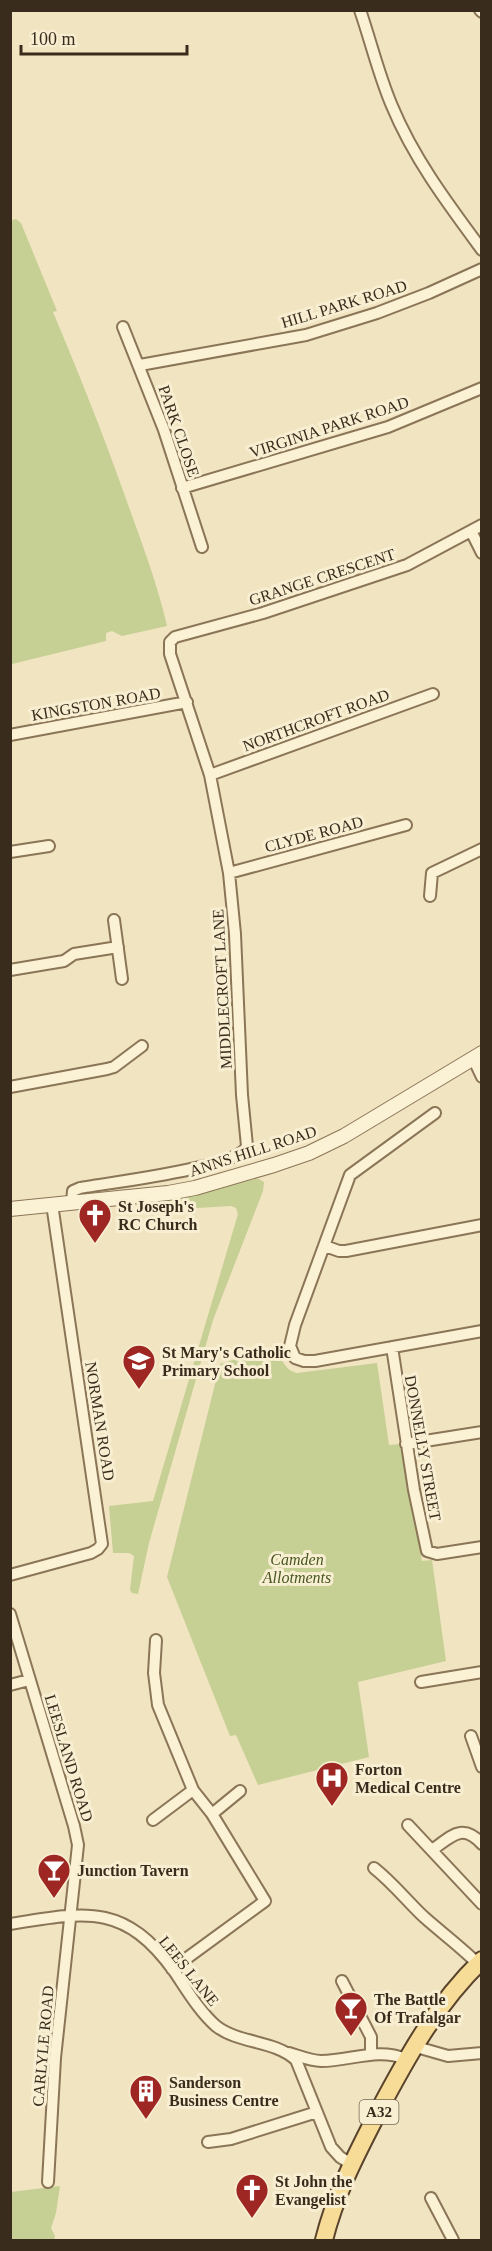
<svg xmlns="http://www.w3.org/2000/svg" width="492" height="2251" font-family="'Times New Roman',serif">
<style>
.green{fill:#c6cf94}
.lines{fill:none;stroke-linecap:round;stroke-linejoin:round}
.minor-casing{stroke:#8b7557;stroke-width:14}
.tertiary-casing{stroke:#8b7557;stroke-width:16}
.primary-casing{stroke:#59432c;stroke-width:20}
.minor{stroke:#fbf1d5;stroke-width:10}
.tertiary{stroke:#fbf1d5;stroke-width:14}
.primary{stroke:#f6dc97;stroke-width:16}
.labels{text-anchor:middle;dominant-baseline:central;stroke-width:6;stroke-linejoin:round;paint-order:stroke}
.shield{fill:#f8eed1;stroke:#736653;stroke-width:1.5}
.shield-label{font-size:15px;font-weight:bold;fill:#3a2c1d}
.street-label{font-size:16px;fill:#3a2c1d;stroke:#f8eed1}
.poi-label{font-size:16px;font-weight:bold;fill:#3a2c1d;stroke:#f8eed1;text-anchor:start}
.park-label{font-size:16px;font-style:italic;fill:#485822;stroke:#f8eed1}
</style>
<rect width="100%" height="100%" fill="#f1e4c1"/>
<path class="green" d="M 16,219 L 21,223 L 57,311 L 53,312 C 79,374 104,436 126,499 C 141,541 157,582 167,626 L 122,636 L 112,631 L 106,633 L 106,641 L 12,664 L 10,221 Z
M 255,1179 L 259,1179 L 264,1182 L 263,1191 L 213,1320 L 149,1543 L 138,1594 L 132,1593 L 130,1590 L 134,1556 L 129,1553 L 113,1553 L 109,1506 L 153,1501 L 238,1214 L 236,1208 L 231,1206 L 146,1211 L 145,1203 Z
M 277,1346 C 281,1358 284,1370 297,1373 L 377,1363 L 389,1445 L 401,1444 L 422,1561 L 432,1560 L 446,1661 L 358,1682 L 369,1757 L 258,1785 L 236,1735 L 230,1736 L 167,1577 L 220,1364 Z
M 60,2186 L 56,2213 L 51,2228 L 55,2236 L 54,2240 L 11,2240 L 11,2192 Z"/>
<g class="lines">
<defs>
<path id="minor" d="M 360,10 C 371,42 379,76 392,106 C 414,159 448,204 482,250
M 480,10 L 482,12
M 123,327 L 164,430 L 202,547
M 140,365 L 306,335 L 377,313 L 429,293 L 482,269
M 182,488 L 388,427 L 482,388
M 471,531 L 482,553
M 10,735 L 187,702
M 210,775 L 433,694
M 10,852 L 49,846
M 229,873 L 406,825
M 430,896 L 432,873 L 482,849
M 114,920 L 122,979
M 10,970 L 64,961 L 74,954 L 118,947
M 473,1058 L 482,1077
M 10,1087 L 107,1069 L 114,1067 L 142,1046
M 435,1113 L 350,1175 L 295,1325 L 290,1346 L 295,1358 L 304,1361 L 315,1361 L 482,1331
M 72,1203 L 73,1191 L 80,1188 C 106,1183 239,1168 247,1146 L 242,1095 L 235,934 L 229,873 L 210,775 L 170,654 L 170,642 L 175,637 L 263,613 L 407,565 L 482,525
M 325,1246 L 339,1251 L 346,1251 L 482,1225
M 392,1347 L 414,1490 L 427,1551 L 437,1554 L 482,1547
M 406,1444 L 482,1432
M 10,1575 L 91,1553 L 98,1549 L 102,1544 L 52,1204
M 10,1614 L 74,1826 L 78,1845 L 55,2058 L 48,2182
M 156,1640 L 154,1673 L 158,1705 L 193,1790 L 212,1814 L 265,1901 L 172,1969
M 421,1682 L 482,1672
M 10,1685 L 29,1680
M 471,1736 L 482,1767
M 212,1814 L 240,1791
M 153,1820 L 193,1790
M 408,1825 L 482,1904
M 432,1850 C 451,1837 462,1822 482,1844
M 374,1868 C 393,1883 407,1901 424,1917 C 442,1933 461,1947 478,1964
M 10,1924 C 85,1912 124,1902 174,1971 C 187,1990 199,2011 216,2026 C 239,2044 275,2040 296,2060 L 331,2147 L 340,2157 L 351,2164
M 342,1981 L 371,2037 L 371,2053
M 413,2046 L 448,2056 L 482,2053
M 289,2053 C 299,2056 311,2061 321,2061 C 351,2061 377,2047 406,2059
M 208,2142 L 231,2139 L 317,2112
M 431,2198 L 453,2240"/>
<path id="tertiary" d="M 10,1209 L 168,1193 L 195,1188 L 274,1165 L 309,1153 L 344,1136 L 482,1053"/>
<path id="primary" d="M 324,2240 C 335,2195 356,2155 377,2114 C 406,2059 436,2004 482,1960"/>
</defs>
<use href="#minor" class="minor-casing"/>
<use href="#tertiary" class="tertiary-casing"/>
<use href="#primary" class="primary-casing"/>
<use href="#minor" class="minor"/>
<use href="#tertiary" class="tertiary"/>
<use href="#primary" class="primary"/>
</g>
<defs>
<symbol id="church-pin" viewBox="-11 -11 22 30"><path d="M0 17L-7.5 6A9.5 9.5 0 1 1 7.5 6Z" fill="#9e2724" stroke="#f8eed1"/><path d="M-1.2-6h2.4v3.5h3.3v2.4h-3.3V6h-2.4V-.1h-3.3v-2.4h3.3Z" fill="#fff"/></symbol>
<symbol id="school-pin" viewBox="-11 -11 22 30"><path d="M0 17L-7.5 6A9.5 9.5 0 1 1 7.5 6Z" fill="#9e2724" stroke="#f8eed1"/><path d="M0-5L7-2L0 1L-7-2ZM-4 1L0 2.5L4 1V4Q0 6-4 4Z" fill="#fff"/></symbol>
<symbol id="hospital-pin" viewBox="-11 -11 22 30"><path d="M0 17L-7.5 6A9.5 9.5 0 1 1 7.5 6Z" fill="#9e2724" stroke="#f8eed1"/><path d="M-5-5h3v3.5h4V-5h3V5h-3V1.5h-4V5h-3Z" fill="#fff"/></symbol>
<symbol id="bar-pin" viewBox="-11 -11 22 30"><path d="M0 17L-7.5 6A9.5 9.5 0 1 1 7.5 6Z" fill="#9e2724" stroke="#f8eed1"/><path d="M-6-5H6L.8 .8V4.5H3.5V6h-7V4.5H-.8V.8Z" fill="#fff"/></symbol>
<symbol id="building-pin" viewBox="-11 -11 22 30"><path d="M0 17L-7.5 6A9.5 9.5 0 1 1 7.5 6Z" fill="#9e2724" stroke="#f8eed1"/><path d="M-4-6H4V6H1V3H-1V6H-4ZM-2.5-4.3h1.7v1.8h-1.7ZM.8-4.3h1.7v1.8H.8ZM-2.5-1h1.7V.8h-1.7ZM.8-1h1.7V.8H.8Z" fill="#fff"/></symbol>
</defs>
<g fill-rule="evenodd">
<use href="#church-pin" x="76" y="1196" width="38" height="52"/>
<use href="#school-pin" x="120" y="1342" width="38" height="52"/>
<use href="#hospital-pin" x="313" y="1759" width="38" height="52"/>
<use href="#bar-pin" x="35" y="1851" width="38" height="52"/>
<use href="#bar-pin" x="332" y="1989" width="38" height="52"/>
<use href="#building-pin" x="127" y="2072" width="38" height="52"/>
<use href="#church-pin" x="233" y="2171" width="38" height="52"/>
</g>
<g class="labels">
<rect class="shield" x="359.5" y="2100" width="39" height="24" rx="4.5"/>
<g class="shield-label">
<text x="379" y="2112">A32</text>
</g>
<g class="street-label">
<text transform="translate(344 304) rotate(-17)">HILL PARK ROAD</text>
<text transform="translate(329 427) rotate(-18)">VIRGINIA PARK ROAD</text>
<text transform="translate(179 431) rotate(71)">PARK CLOSE</text>
<text transform="translate(322 577) rotate(-18)">GRANGE CRESCENT</text>
<text transform="translate(96 704) rotate(-10)">KINGSTON ROAD</text>
<text transform="translate(316 720) rotate(-20)">NORTHCROFT ROAD</text>
<text transform="translate(314 834) rotate(-15)">CLYDE ROAD</text>
<text transform="translate(222 989) rotate(-93)">MIDDLECROFT LANE</text>
<text transform="translate(253 1151) rotate(-18)">ANNS HILL ROAD</text>
<text transform="translate(100 1421) rotate(81)">NORMAN ROAD</text>
<text transform="translate(423 1448) rotate(80)">DONNELLY STREET</text>
<text transform="translate(69 1758) rotate(73)">LEESLAND ROAD</text>
<text transform="translate(189 1971) rotate(51)">LEES LANE</text>
<text transform="translate(43 2046) rotate(-85)">CARLYLE ROAD</text>
</g>
<g class="poi-label">
<text x="118" y="1206">St Joseph's<tspan x="118" dy="18">RC Church</tspan></text>
<text x="162" y="1352">St Mary's Catholic<tspan x="162" dy="18">Primary School</tspan></text>
<text x="355" y="1769">Forton<tspan x="355" dy="18">Medical Centre</tspan></text>
<text x="77" y="1870">Junction Tavern</text>
<text x="374" y="1999">The Battle<tspan x="374" dy="18">Of Trafalgar</tspan></text>
<text x="169" y="2082">Sanderson<tspan x="169" dy="18">Business Centre</tspan></text>
<text x="275" y="2181">St John the<tspan x="275" dy="18">Evangelist</tspan></text>
</g>
<g class="park-label">
<text x="297" y="1559">Camden<tspan x="297" dy="18">Allotments</tspan></text>
</g>
</g>
<rect width="492" height="2251" fill="none" stroke="#3a2c1d" stroke-width="24"/>
<path d="M21 45v9h166v-9" fill="none" stroke="#3a2c1d" stroke-width="3"/>
<text x="30" y="45" font-size="18" fill="#3a2c1d" stroke="#f8eed1" stroke-width="4.5" paint-order="stroke">100 m</text>
</svg>
